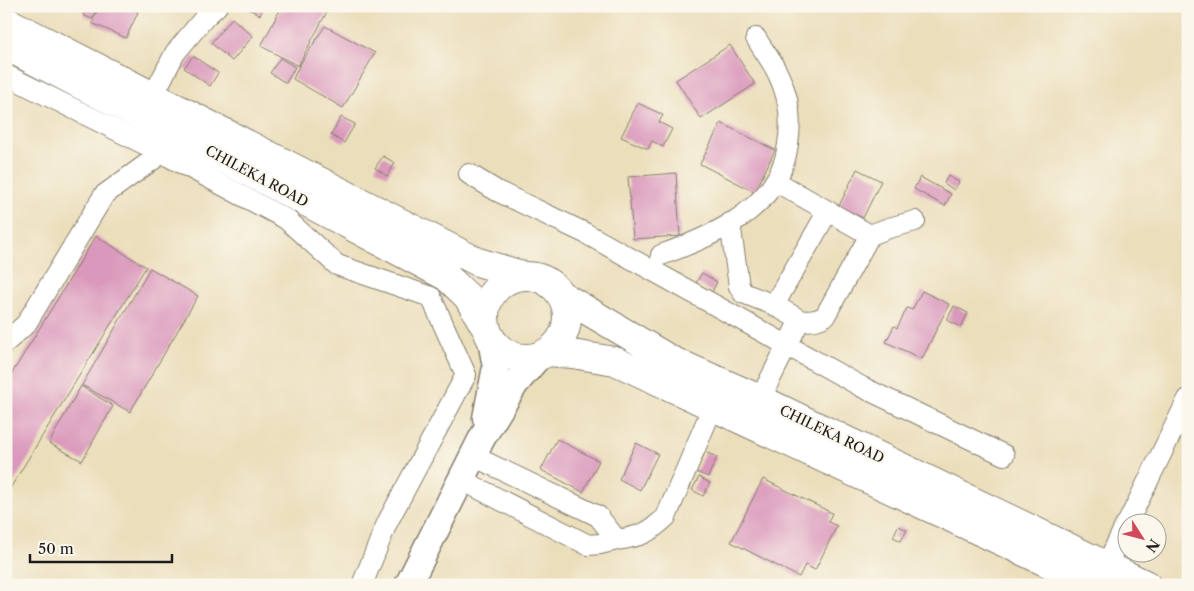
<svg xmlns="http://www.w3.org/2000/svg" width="1194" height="591" font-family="'Libre Caslon Text',serif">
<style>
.building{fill:#da99bc}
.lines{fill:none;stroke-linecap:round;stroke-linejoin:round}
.minor-casing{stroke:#847d6c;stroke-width:22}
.major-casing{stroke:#847d6c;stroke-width:29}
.highway-casing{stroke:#847d6c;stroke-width:30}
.minor{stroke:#fff;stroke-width:20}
.major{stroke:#fff;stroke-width:26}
.highway{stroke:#fff;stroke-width:28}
.labels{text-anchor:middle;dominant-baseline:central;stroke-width:4;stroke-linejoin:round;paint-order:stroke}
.street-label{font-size:14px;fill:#1c1c1c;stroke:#fbf7ec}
</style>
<rect width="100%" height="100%" fill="#fbf7ec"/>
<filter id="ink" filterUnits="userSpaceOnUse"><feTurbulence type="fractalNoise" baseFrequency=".02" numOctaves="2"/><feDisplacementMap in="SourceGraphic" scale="10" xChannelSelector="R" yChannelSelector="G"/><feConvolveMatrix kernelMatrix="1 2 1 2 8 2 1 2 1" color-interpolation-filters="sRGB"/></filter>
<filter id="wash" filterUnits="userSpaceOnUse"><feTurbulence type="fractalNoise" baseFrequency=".0096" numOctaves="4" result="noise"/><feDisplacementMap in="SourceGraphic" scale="20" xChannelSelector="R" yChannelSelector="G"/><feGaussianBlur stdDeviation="1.12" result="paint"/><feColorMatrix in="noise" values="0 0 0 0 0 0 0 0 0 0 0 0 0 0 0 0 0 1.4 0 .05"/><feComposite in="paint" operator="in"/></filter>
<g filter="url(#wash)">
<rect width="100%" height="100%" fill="#ebdebb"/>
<g id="blocks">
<path class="building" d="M 87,6 L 98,6 L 92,19 L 83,15 Z
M 99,6 L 126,6 L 138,12 L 126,38 L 92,23 Z
M 248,6 L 265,6 L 260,15 L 247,8 Z
M 282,6 L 302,6 L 308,9 L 310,6 L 330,6 L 298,66 L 261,46 Z
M 232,18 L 253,36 L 232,61 L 211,43 Z
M 325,26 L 375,53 L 343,108 L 293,79 L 299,66 Z
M 730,45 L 755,84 L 701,119 L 676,80 Z
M 193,56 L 218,73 L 210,86 L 184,68 Z
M 280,58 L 295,67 L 286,83 L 270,73 Z
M 638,103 L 663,115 L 659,122 L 672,129 L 663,147 L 652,141 L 648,149 L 621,137 Z
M 341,117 L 355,124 L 344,143 L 331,135 Z
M 721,123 L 775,150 L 755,192 L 700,164 Z
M 383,156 L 395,163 L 387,176 L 375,168 Z
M 857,169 L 881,181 L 863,218 L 839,206 Z
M 676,173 L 680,236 L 633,239 L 628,177 Z
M 948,176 L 959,182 L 954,190 L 944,183 Z
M 920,177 L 951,194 L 945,206 L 914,189 Z
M 96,236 L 146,267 L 6,495 L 6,383 Z
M 150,268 L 198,296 L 130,412 L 82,385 Z
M 702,273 L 717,282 L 712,292 L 696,283 Z
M 922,291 L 949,304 L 922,359 L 886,342 L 894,326 L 897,328 L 907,308 L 912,310 Z
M 954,306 L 968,313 L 961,327 L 947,320 Z
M 81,386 L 113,406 L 82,461 L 49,443 Z
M 557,439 L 599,461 L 583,492 L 541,470 Z
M 636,443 L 658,454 L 640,490 L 619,479 Z
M 705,452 L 717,457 L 708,477 L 696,472 Z
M 699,477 L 710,483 L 703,496 L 692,490 Z
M 763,479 L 832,513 L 828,522 L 837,526 L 815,570 L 805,565 L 799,577 L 731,542 Z
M 898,526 L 907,530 L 901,541 L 893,537 Z"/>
</g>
</g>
<g filter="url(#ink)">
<use href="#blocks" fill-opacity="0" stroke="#847d6c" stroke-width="1"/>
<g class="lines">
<defs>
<path id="minor" d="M 6,75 L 162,153
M 153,96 L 175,53 L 206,16 L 217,6
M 469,174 L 497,191 L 585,233 L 862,387 L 1004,455
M 775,181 L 870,235
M 730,223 L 739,286 L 743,293 L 774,305
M 661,255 C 708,238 767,214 784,162 C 786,157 787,150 788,144 C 792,120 789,96 778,74 C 772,61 763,50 756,38
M 800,320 L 774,305 L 828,211
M 6,342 L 26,324 L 104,195 L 162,153 L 286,219 L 337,265 L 431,297 L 466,375 L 387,523 L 362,585
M 760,399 L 800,320 C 810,322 817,321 825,316 L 870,235 L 889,228 L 915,221
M 473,456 L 598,516 L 617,540 C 641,536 648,534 666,517 L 713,406
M 460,479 L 588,545 L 600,544 L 617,540
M 1127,524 L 1188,399
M 1107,564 L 1126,524"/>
<path id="major" d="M 486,418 L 496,367 L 491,340
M 408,585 L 482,438 L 515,384 L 538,357"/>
<path id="highway" d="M 6,21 L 478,262 L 525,276
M 6,46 L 289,193 L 447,277 L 467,296 L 487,330
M485 317a41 41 0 1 1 82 0a41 41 0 1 1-82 0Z
M 561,295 L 671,360 L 760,399 L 1147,585
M 548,352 L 572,354 L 615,361 L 1095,585"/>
</defs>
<use href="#minor" class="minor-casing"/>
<use href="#major" class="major-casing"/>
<use href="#highway" class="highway-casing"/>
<use href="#minor" class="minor"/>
<use href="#major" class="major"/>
<use href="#highway" class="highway"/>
</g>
</g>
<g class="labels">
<g class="street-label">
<text transform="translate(257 176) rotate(28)">CHILEKA ROAD</text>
<text transform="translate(832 434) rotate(26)">CHILEKA ROAD</text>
</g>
</g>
<rect width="1194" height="591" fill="none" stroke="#fbf7ec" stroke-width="25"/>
<g transform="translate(1142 538) rotate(126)"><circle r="24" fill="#fbf7ec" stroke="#a29f99"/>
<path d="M0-4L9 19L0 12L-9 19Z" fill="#d1495b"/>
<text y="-8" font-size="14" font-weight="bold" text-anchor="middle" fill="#1c1c1c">N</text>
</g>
<path d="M30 554v8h142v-8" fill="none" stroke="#1c1c1c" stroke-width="2.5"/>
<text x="38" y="554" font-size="15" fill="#1c1c1c" stroke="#fbf7ec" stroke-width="4" paint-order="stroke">50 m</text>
</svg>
